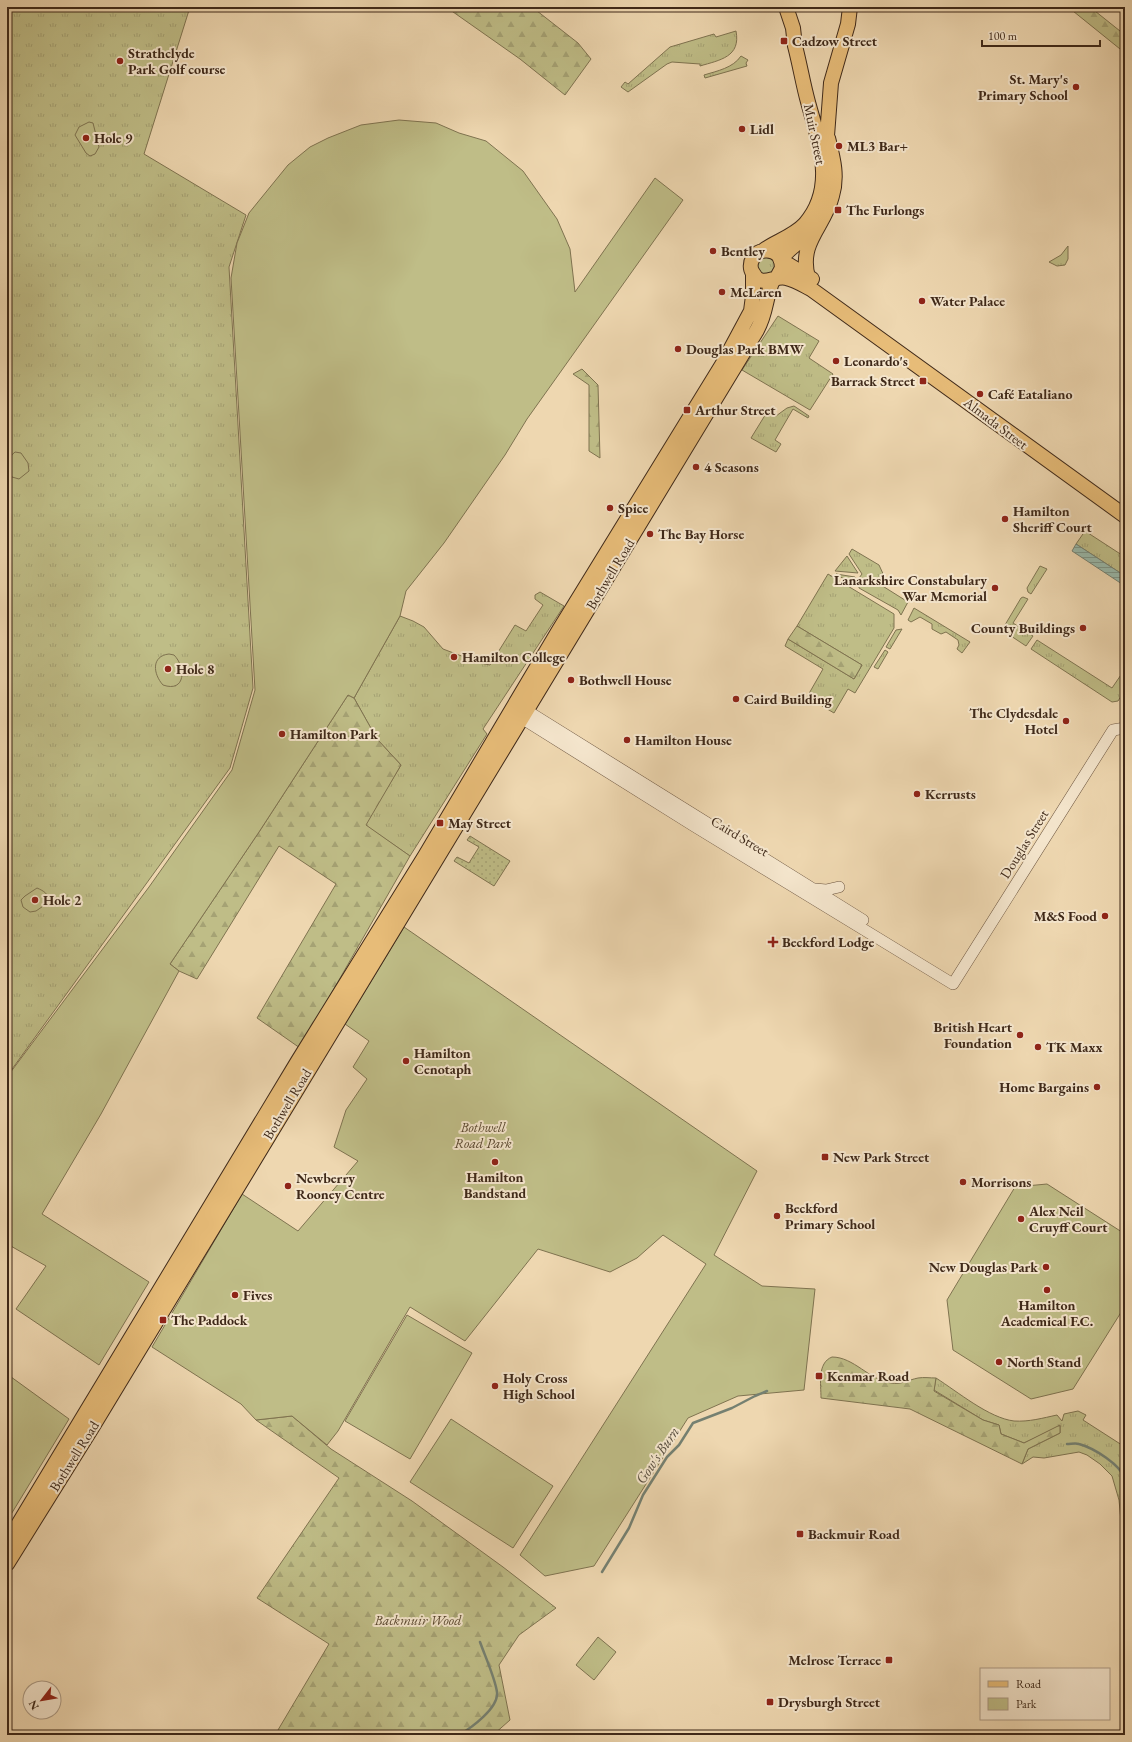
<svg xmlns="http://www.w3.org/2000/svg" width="1132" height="1742" font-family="'EB Garamond',serif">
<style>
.grass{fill:url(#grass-tufts);stroke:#7f7350}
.forest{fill:url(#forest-firs);stroke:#7f7350}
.park{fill:#bfbd87;stroke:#7f7350}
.garden{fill:url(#garden-dots);stroke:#7f7350}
.water{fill:url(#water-rules);stroke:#758071}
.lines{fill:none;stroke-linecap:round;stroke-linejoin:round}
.stream{stroke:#758071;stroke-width:2.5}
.minor-casing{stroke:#6b543f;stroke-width:12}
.major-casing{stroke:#3f2919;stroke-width:16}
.minor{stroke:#f4e5cc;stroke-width:11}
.major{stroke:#e7bc78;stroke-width:14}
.poi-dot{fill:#8f2418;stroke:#f4e5cc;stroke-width:1.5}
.labels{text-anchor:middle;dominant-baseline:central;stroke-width:4;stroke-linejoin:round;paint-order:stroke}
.poi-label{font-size:14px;font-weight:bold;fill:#3f2919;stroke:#f4e5cc;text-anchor:start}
.street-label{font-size:14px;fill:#3f2919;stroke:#f4e5cc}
.park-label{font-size:14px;font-style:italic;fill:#59472f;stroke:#f4e5cc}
.water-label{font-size:15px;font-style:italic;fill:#564d3e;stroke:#f4e5cc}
</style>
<defs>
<pattern id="grass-tufts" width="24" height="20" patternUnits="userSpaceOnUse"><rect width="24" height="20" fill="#bfbd87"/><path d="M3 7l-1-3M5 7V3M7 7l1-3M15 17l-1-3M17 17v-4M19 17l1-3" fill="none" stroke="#a5a274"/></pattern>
<pattern id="forest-firs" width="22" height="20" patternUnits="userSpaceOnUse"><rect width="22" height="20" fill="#bfbd87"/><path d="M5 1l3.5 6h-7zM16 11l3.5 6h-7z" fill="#a5a274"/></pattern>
<pattern id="garden-dots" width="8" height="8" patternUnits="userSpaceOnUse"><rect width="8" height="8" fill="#bfbd87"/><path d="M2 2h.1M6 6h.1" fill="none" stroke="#a5a274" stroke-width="1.8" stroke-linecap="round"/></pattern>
<pattern id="water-rules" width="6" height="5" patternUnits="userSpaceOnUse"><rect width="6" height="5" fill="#99baac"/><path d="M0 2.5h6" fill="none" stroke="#7e978b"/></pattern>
</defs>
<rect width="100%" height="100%" fill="#eed7b0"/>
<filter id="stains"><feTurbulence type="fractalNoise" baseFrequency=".005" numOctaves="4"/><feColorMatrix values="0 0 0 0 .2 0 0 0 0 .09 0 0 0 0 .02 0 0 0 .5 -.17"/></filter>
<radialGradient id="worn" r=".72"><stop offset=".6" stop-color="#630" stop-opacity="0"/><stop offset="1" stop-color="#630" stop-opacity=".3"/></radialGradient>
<path class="grass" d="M 7,7 L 190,7 L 144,154 L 246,215 L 229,267 L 253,688 L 230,768 L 7,1076 L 7,136 L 10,128 L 7,124 Z
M 736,31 C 741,57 720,60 700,66 L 700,64 L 672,62 L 667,64 L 628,92 L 621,87 L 625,82 L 628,84 L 670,47 L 714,34 L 716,37 Z
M 741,56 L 748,60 L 746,63 L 747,66 L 705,78 L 704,75 C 717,71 733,68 741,56 Z
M 1068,246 L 1068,259 L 1065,265 L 1057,266 L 1049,262 L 1061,255 Z
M757 266a9 9 0 1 1 18 0a9 9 0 1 1-18 0Z
M 778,316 L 819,341 L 809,358 L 833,374 L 810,410 L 742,370 Z
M 794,406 L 809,416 L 808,418 L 793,409 L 775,440 L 781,444 L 776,452 L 751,438 L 767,412 L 776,416 L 787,408 Z
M 1085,531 L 1125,557 L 1125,576 L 1076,544 Z
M 852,549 L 879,565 L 885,578 L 881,585 L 908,602 L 901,615 L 898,610 L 859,588 L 859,578 L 862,574 L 849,554 Z
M 847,556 L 858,573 L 835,571 Z
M 1040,566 L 1047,569 L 1031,594 L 1028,592 L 1027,588 Z
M 828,574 L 894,614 L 894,628 L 855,693 L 848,689 L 834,713 L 807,697 L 823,669 L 785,646 L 788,639 L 854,679 L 862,665 L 797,626 Z
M 836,574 L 855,577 L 855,586 Z
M 540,592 L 564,606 L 483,729 L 487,734 L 410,856 L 365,825 L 401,765 L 377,739 L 354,698 L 400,616 L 413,621 L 424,627 L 443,649 L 480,663 L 490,665 L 515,625 L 526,631 L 543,605 L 535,599 L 535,595 Z
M 1023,597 L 1028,599 L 1013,623 L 1033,636 L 1026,646 L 1002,630 L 1021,598 Z
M 914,608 L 970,642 L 962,653 L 957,649 L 959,645 L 958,640 L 946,632 L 941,634 L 932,629 L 932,624 L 920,617 L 911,622 L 908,620 Z
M 902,629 L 890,649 L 886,647 L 896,630 Z
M 1037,640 L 1112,688 L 1125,669 L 1125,690 L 1118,701 L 1112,702 L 1031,649 Z
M 885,650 L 888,652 L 878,669 L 874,667 Z
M 936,1378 C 958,1392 989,1418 1014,1421 C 1029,1422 1043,1418 1057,1415 L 1062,1421 L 1064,1414 L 1078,1411 L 1086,1415 L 1083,1420 L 1125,1447 L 1125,1591 L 1122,1569 L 1125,1563 L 1119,1500 L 1112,1476 L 1100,1464 L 1087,1455 L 1079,1452 L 1044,1458 L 1033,1457 L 1022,1464 L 1028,1449 L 1060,1433 L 1060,1426 L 1024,1443 L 1001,1434 L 999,1425 L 983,1420 L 934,1390 Z"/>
<path class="forest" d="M 446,7 L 532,7 L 578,43 L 591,59 L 565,95 L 520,59 Z
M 1068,7 L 1090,7 L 1125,35 L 1125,53 Z
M 582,369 L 598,385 L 600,458 L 589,451 L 589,385 L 573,374 Z
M 797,626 L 862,665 L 854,679 L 788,639 Z
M 348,695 L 354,698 L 377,739 L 401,765 L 366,825 L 410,856 L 300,1048 L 257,1018 L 336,884 L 279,846 L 197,979 L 179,971 L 170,964 L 259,832 Z
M 832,1357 C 854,1357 869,1380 891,1383 C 901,1385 908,1380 918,1378 C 924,1377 930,1378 936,1378 L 934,1391 L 983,1420 L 999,1425 L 1001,1434 L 1024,1443 L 1060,1425 L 1060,1433 L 1028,1449 L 1022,1464 L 910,1409 L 821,1398 C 821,1384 817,1363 832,1357 Z
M 292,1416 L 331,1449 L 412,1501 L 503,1567 L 556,1608 L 519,1635 L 499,1665 L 510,1720 L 493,1735 L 275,1735 L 329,1644 L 257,1598 L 339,1478 L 256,1420 Z"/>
<path class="park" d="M 399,120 L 436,123 L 459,133 L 486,141 L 523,171 L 557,219 L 570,249 L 575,292 L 655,178 L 683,200 L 527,419 L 505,455 L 444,543 L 406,591 L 400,616 L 354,698 L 348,695 L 259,832 L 170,964 L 179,971 L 101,1114 L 42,1214 L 149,1282 L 99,1365 L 16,1309 L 46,1266 L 9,1245 L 7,1248 L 7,1077 L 149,887 L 232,770 L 255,690 L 231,278 L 237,243 L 249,213 L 288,165 L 310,147 L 328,138 L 361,125 Z
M 89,122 L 93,123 L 99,147 L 95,154 L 90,156 L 86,153 L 75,135 L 79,127 Z
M 15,452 L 21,453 L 28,463 L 29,471 L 19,479 L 12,477 C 6,469 7,458 15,452 Z
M 169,654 L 174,655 C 186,667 186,693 163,685 C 153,674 151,656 169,654 Z
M 37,888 C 44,891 49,894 49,902 L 36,911 L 30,912 L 23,907 L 21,900 L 25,896 Z
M 404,927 L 757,1171 L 714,1255 L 762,1286 L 815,1289 L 804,1390 L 738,1396 L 688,1418 L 594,1566 L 545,1576 L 520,1555 L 706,1264 L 663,1235 L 637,1258 L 610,1272 L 538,1249 L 465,1341 L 410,1307 L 338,1431 L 327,1445 L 292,1416 L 256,1420 L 241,1404 L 152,1347 L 242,1194 L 298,1231 L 358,1161 L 334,1147 L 346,1110 L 367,1079 L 353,1067 L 369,1041 L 345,1024 Z
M 1047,1184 L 1125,1234 L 1125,1306 L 1073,1389 L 1031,1399 L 953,1350 L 947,1300 L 1015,1187 Z
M 407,1315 L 472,1353 L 410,1459 L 345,1421 Z
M 7,1374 L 69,1419 L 7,1521 Z
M 451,1419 L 553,1486 L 513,1548 L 410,1482 Z
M 598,1637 L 616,1652 L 594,1680 L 576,1665 Z"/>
<path class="garden" d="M 470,836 L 510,861 L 494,886 L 454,861 L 457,857 L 469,863 L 479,847 L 467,840 Z"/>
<path class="water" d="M 1076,544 L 1125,576 L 1125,586 L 1072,551 Z"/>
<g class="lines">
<path class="stream" d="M 1067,1444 C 1071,1444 1076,1443 1079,1444 C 1094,1448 1121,1465 1125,1479
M 1125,1515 L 1122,1528 L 1125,1533
M 602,1572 L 629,1528 L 643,1495 L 667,1457 L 679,1445 L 693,1423 L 732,1408 L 755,1396 L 767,1391
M 459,1735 C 471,1728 499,1708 497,1692 C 495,1678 485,1656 480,1642"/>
<defs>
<path id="minor" d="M 521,707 L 863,920
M 515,714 L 694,826 L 953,984 L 1113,730 L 1125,728
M 815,889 L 826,890 L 839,887"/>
<path id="major" d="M 827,136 L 831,83 L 848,24 L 850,7
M 764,250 C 777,241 794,236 805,224 C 837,187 819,143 808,102 C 803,84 800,65 795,46 L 793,28 L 786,7
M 808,277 C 798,242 825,226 832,196 C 838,176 833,158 828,138
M 776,279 L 782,268 C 782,264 781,260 779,256 C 772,248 758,249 753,258 C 750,263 750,269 753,273 C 761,289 774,275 786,278 C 795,280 803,285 811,289 L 1125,516
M 812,279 L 781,260 C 789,246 803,241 814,230
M 7,1543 L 298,1061 L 425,856 L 559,630 L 722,365 L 751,311 L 753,296 L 753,274
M 7,1564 L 93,1426 L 757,330 C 767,312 765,298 773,280"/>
</defs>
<use href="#minor" class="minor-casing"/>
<use href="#major" class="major-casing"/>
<use href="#minor" class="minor"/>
<use href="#major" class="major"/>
</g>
<g class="poi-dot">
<rect x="780" y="37" width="8" height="8" rx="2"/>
<circle cx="120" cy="61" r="4"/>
<circle cx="1076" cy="87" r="4"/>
<circle cx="742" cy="129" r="4"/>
<circle cx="86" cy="138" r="4"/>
<circle cx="839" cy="146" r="4"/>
<rect x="834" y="206" width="8" height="8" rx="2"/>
<circle cx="713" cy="251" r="4"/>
<circle cx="722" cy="292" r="4"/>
<circle cx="922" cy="301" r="4"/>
<circle cx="678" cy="349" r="4"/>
<circle cx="836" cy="361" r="4"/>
<rect x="919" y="377" width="8" height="8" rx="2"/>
<circle cx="980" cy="394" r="4"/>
<rect x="683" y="406" width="8" height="8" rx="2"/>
<circle cx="696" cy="467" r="4"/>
<circle cx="610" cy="508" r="4"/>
<circle cx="1005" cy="519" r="4"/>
<circle cx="650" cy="534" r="4"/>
<circle cx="995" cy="588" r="4"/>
<circle cx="1083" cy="628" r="4"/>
<circle cx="454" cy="657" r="4"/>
<circle cx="168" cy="669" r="4"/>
<circle cx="571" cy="680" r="4"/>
<circle cx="736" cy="699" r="4"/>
<circle cx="1066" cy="721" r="4"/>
<circle cx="282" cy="734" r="4"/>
<circle cx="627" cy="740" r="4"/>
<circle cx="917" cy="794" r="4"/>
<rect x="436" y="819" width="8" height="8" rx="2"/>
<circle cx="35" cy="900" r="4"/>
<circle cx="1105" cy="916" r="4"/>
<path d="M771 936h4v4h4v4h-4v4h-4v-4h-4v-4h4z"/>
<circle cx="1020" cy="1035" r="4"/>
<circle cx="1038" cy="1047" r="4"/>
<circle cx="406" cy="1061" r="4"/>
<circle cx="1097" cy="1087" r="4"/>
<rect x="821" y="1153" width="8" height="8" rx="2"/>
<circle cx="495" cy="1162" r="4"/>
<circle cx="963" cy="1182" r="4"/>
<circle cx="288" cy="1186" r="4"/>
<circle cx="777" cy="1216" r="4"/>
<circle cx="1021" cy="1219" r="4"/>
<circle cx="1046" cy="1267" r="4"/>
<circle cx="1047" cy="1290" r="4"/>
<circle cx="235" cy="1295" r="4"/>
<rect x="159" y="1316" width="8" height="8" rx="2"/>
<circle cx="999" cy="1362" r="4"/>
<rect x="815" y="1372" width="8" height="8" rx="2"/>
<circle cx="495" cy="1386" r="4"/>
<rect x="796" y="1530" width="8" height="8" rx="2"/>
<rect x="885" y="1656" width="8" height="8" rx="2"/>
<rect x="766" y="1698" width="8" height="8" rx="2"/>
</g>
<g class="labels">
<g class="poi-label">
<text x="792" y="41">Cadzow Street</text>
<text x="128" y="53">Strathclyde<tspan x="128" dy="16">Park Golf course</tspan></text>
<text x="1068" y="79" text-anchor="end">St. Mary's<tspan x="1068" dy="16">Primary School</tspan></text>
<text x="750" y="129">Lidl</text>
<text x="94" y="138">Hole 9</text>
<text x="847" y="146">ML3 Bar+</text>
<text x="846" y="210">The Furlongs</text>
<text x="721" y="251">Bentley</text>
<text x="730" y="292">McLaren</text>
<text x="930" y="301">Water Palace</text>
<text x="686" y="349">Douglas Park BMW</text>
<text x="844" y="361">Leonardo's</text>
<text x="915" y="381" text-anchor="end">Barrack Street</text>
<text x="988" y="394">Café Eataliano</text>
<text x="695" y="410">Arthur Street</text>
<text x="704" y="467">4 Seasons</text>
<text x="618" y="508">Spice</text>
<text x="1013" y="511">Hamilton<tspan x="1013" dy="16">Sheriff Court</tspan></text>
<text x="658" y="534">The Bay Horse</text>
<text x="987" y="580" text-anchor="end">Lanarkshire Constabulary<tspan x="987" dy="16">War Memorial</tspan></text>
<text x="1075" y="628" text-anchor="end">County Buildings</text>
<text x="462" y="657">Hamilton College</text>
<text x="176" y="669">Hole 8</text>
<text x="579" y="680">Bothwell House</text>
<text x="744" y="699">Caird Building</text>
<text x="1058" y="713" text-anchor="end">The Clydesdale<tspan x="1058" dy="16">Hotel</tspan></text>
<text x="290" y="734">Hamilton Park</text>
<text x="635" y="740">Hamilton House</text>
<text x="925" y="794">Kerrusts</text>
<text x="448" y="823">May Street</text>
<text x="43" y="900">Hole 2</text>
<text x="1097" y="916" text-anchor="end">M&amp;S Food</text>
<text x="782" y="942">Beckford Lodge</text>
<text x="1012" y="1027" text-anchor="end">British Heart<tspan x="1012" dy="16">Foundation</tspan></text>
<text x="1046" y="1047">TK Maxx</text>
<text x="414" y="1053">Hamilton<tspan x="414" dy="16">Cenotaph</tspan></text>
<text x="1089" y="1087" text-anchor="end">Home Bargains</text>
<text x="833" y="1157">New Park Street</text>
<text x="495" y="1177" text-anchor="middle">Hamilton<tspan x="495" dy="16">Bandstand</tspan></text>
<text x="296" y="1178">Newberry<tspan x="296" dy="16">Rooney Centre</tspan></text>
<text x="971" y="1182">Morrisons</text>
<text x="785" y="1208">Beckford<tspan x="785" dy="16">Primary School</tspan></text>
<text x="1029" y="1211">Alex Neil<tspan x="1029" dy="16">Cruyff Court</tspan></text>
<text x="1038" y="1267" text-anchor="end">New Douglas Park</text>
<text x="243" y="1295">Fives</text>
<text x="1047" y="1305" text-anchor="middle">Hamilton<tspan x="1047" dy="16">Academical F.C.</tspan></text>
<text x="171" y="1320">The Paddock</text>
<text x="1007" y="1362">North Stand</text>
<text x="827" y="1376">Kenmar Road</text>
<text x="503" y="1378">Holy Cross<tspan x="503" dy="16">High School</tspan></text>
<text x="808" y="1534">Backmuir Road</text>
<text x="881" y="1660" text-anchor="end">Melrose Terrace</text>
<text x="778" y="1702">Drysburgh Street</text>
</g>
<g class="street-label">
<text transform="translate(815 134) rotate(78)">Muir Street</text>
<text transform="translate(996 423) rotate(37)">Almada Street</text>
<text transform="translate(610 574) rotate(-59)">Bothwell Road</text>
<text transform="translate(740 836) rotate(31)">Caird Street</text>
<text transform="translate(1024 844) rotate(-58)">Douglas Street</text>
<text transform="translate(287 1104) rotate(-59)">Bothwell Road</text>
<text transform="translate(74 1456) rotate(-58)">Bothwell Road</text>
</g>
<g class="park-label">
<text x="483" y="1127">Bothwell<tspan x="483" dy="16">Road Park</tspan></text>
<text x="418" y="1620">Backmuir Wood</text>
</g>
<g class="water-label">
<text transform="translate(657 1455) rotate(-56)">Gow's Burn</text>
</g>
</g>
<rect width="1132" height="1742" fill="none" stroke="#eed7b0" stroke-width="24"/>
<rect x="8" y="8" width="1116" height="1726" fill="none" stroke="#3f2919" stroke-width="2"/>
<rect x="12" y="12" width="1108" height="1718" fill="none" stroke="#3f2919"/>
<rect x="980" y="1668" width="130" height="52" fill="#f4e5cc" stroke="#ac9a84"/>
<rect x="988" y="1681" width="20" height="6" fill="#e7bc78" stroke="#ac9a84"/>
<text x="1016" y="1688" font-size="12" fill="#3f2919">Road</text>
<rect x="988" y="1698" width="20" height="12" fill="#bfbd87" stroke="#ac9a84"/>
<text x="1016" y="1708" font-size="12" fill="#3f2919">Park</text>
<g transform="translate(42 1700) rotate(239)"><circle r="19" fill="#f4e5cc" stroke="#ac9a84"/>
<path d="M0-3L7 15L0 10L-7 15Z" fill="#8f2418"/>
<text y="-6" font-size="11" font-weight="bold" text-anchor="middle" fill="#3f2919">N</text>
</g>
<path d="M982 40v6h118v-6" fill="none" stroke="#3f2919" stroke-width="2"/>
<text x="988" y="40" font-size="12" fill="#3f2919" stroke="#f4e5cc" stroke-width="3" paint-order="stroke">100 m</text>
<rect width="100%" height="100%" filter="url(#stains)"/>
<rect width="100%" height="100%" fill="url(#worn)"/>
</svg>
